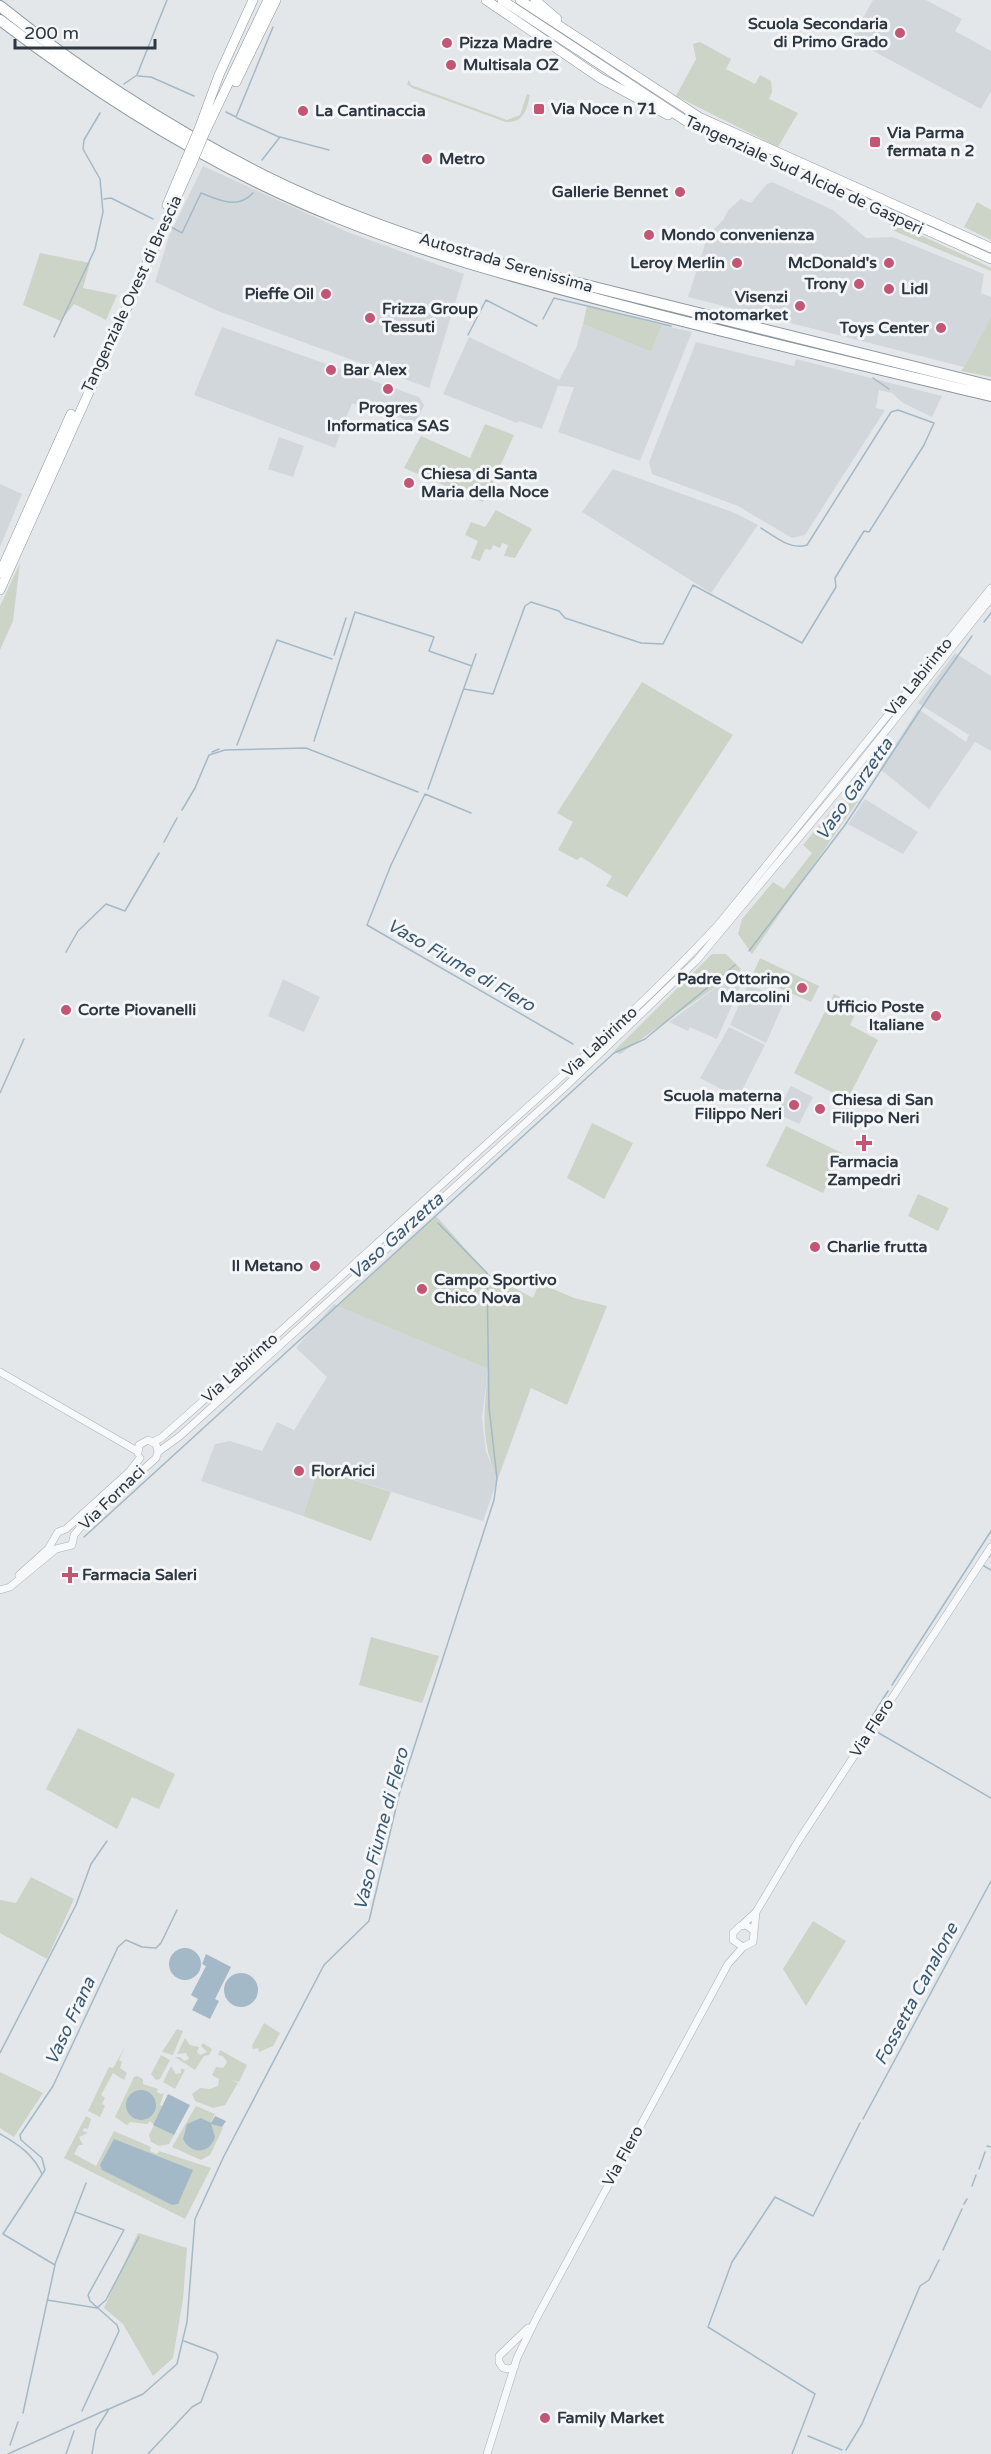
<svg xmlns="http://www.w3.org/2000/svg" width="991" height="2454" font-family="'Varela Round',sans-serif">
<style>
.built{fill:#d2d7dc}
.green{fill:#cbd4c6}
.water{fill:#a3b9c7}
.lines{fill:none;stroke-linecap:round;stroke-linejoin:round}
.stream{stroke:#a3b9c7;stroke-width:1.5}
.tertiary-casing{stroke:#a9afb4;stroke-width:8}
.trunk-casing{stroke:#8d97a0;stroke-width:10}
.motorway-casing{stroke:#8d97a0;stroke-width:12}
.tertiary{stroke:#f6f8f9;stroke-width:7}
.trunk{stroke:#fff;stroke-width:9}
.motorway{stroke:#fff;stroke-width:10}
.trunk-bridge-casing{stroke:#8d97a0;stroke-width:10;stroke-linecap:butt}
.trunk-bridge{stroke:#fff;stroke-width:9}
.poi-dot{fill:#c25674;stroke:#f4f6f8;stroke-width:2}
.labels{text-anchor:middle;dominant-baseline:central;stroke-width:6;stroke-linejoin:round;paint-order:stroke}
.poi-label{font-size:16px;font-weight:bold;fill:#2d3741;stroke:#f4f6f8;text-anchor:start}
.street-label{font-size:16px;fill:#2d3741;stroke:#f4f6f8}
.water-label{font-size:18px;font-style:italic;fill:#3b5a72;stroke:#f4f6f8}
</style>
<rect width="100%" height="100%" fill="#e4e7ea"/>
<path class="built" d="M 873,0 L 926,0 L 962,19 L 955,31 L 991,51 L 991,91 L 981,109 L 851,39 Z
M 203,166 L 350,233 L 464,274 L 429,388 L 218,311 L 155,282 L 169,236 Z
M 772,182 L 833,210 L 866,238 L 893,237 L 984,274 L 981,293 L 991,297 L 991,317 L 964,367 L 688,297 L 708,235 L 723,220 L 729,209 L 741,199 L 751,203 L 767,184 Z
M 583,324 L 651,352 L 662,325 L 692,332 L 640,461 L 558,432 L 574,387 L 558,386 L 542,429 L 519,421 L 517,423 L 443,394 L 469,337 L 559,380 L 576,348 Z
M 222,327 L 419,397 L 424,405 L 415,424 L 388,412 L 386,415 L 352,403 L 335,448 L 194,395 Z
M 696,342 L 794,366 L 796,359 L 942,396 L 932,417 L 903,403 L 892,393 L 879,390 L 876,408 L 885,410 L 805,535 L 792,538 L 738,506 L 652,474 L 649,462 Z
M 279,437 L 304,446 L 293,477 L 268,469 Z
M 613,469 L 735,513 L 758,525 L 711,593 L 582,512 Z
M 0,484 L 22,494 L 0,547 Z
M 955,653 L 991,676 L 991,751 L 975,742 L 929,809 L 880,769 L 918,709 L 966,742 L 969,735 L 918,703 Z
M 865,799 L 918,832 L 903,854 L 848,824 Z
M 741,969 L 743,980 L 717,1039 L 690,1027 L 688,1031 L 669,1022 Z
M 283,979 L 320,997 L 304,1032 L 268,1016 Z
M 748,984 L 785,1000 L 766,1043 L 730,1025 Z
M 729,1027 L 765,1045 L 738,1098 L 700,1078 Z
M 791,1086 L 813,1097 L 799,1124 L 776,1113 Z
M 334,1304 L 488,1369 L 482,1418 L 486,1451 L 497,1481 L 483,1521 L 320,1469 L 303,1516 L 201,1481 L 215,1444 L 230,1441 L 262,1451 L 277,1422 L 294,1430 L 327,1377 L 296,1348 Z"/>
<path class="green" d="M 700,42 L 731,59 L 726,69 L 755,84 L 760,75 L 771,81 L 772,92 L 769,99 L 798,113 L 778,147 L 676,96 L 696,59 L 693,44 Z
M 409,80 L 411,85 L 507,120 L 520,115 L 527,94 L 530,95 C 527,109 524,123 506,122 L 412,88 L 407,84 Z
M 977,202 L 991,210 L 991,240 L 964,227 Z
M 892,222 L 981,263 L 991,268 L 991,271 L 894,231 L 888,223 Z
M 40,253 L 90,263 L 83,288 L 117,295 L 106,320 L 74,304 L 61,321 L 23,305 Z
M 587,306 L 662,325 L 651,352 L 583,324 Z
M 991,317 L 991,377 L 961,371 L 964,367 Z
M 485,424 L 514,435 L 493,482 L 506,489 L 504,492 L 491,486 L 483,502 L 404,468 L 421,436 L 470,458 Z
M 496,510 L 532,529 L 515,558 L 504,556 L 508,545 L 502,543 L 500,548 L 493,545 L 491,550 L 485,549 L 480,561 L 471,558 L 478,541 L 465,535 L 471,522 L 485,527 Z
M 20,563 L 13,621 L 0,650 L 0,606 Z
M 642,682 L 733,735 L 627,897 L 606,886 L 612,876 L 581,857 L 577,860 L 558,850 L 573,822 L 557,813 Z
M 846,800 L 858,801 L 752,954 L 738,934 L 742,919 L 773,882 L 784,889 L 812,853 L 803,845 L 837,804 Z
M 712,954 L 726,954 L 741,969 L 620,1054 L 614,1051 Z
M 760,958 L 819,986 L 811,1002 L 752,976 Z
M 834,994 L 859,1006 L 850,1025 L 878,1040 L 847,1100 L 794,1073 Z
M 592,1123 L 633,1143 L 604,1199 L 567,1178 Z
M 786,1126 L 842,1153 L 823,1193 L 766,1166 Z
M 918,1194 L 949,1208 L 938,1231 L 908,1216 Z
M 436,1216 L 487,1273 L 533,1298 L 539,1283 L 574,1298 L 607,1306 L 567,1405 L 531,1388 L 497,1481 C 480,1435 484,1416 488,1369 L 338,1306 Z
M 319,1469 L 391,1492 L 371,1541 L 303,1516 Z
M 371,1637 L 439,1656 L 422,1703 L 359,1685 Z
M 78,1728 L 175,1774 L 159,1809 L 132,1797 L 117,1829 L 46,1789 Z
M 31,1877 L 74,1899 L 47,1959 L 0,1933 L 0,1900 L 16,1903 Z
M 813,1921 L 846,1941 L 806,2006 L 783,1969 Z
M 264,2023 L 280,2033 L 273,2046 L 259,2052 L 258,2048 L 253,2049 L 252,2046 Z
M 177,2029 L 183,2031 L 173,2055 L 162,2052 Z
M 185,2038 L 190,2045 L 199,2047 L 197,2052 L 200,2055 L 207,2052 L 201,2046 L 203,2043 L 212,2049 L 209,2055 L 204,2056 L 195,2070 L 175,2057 L 180,2057 L 184,2061 L 189,2059 L 186,2053 L 177,2054 Z
M 126,2045 L 119,2060 L 122,2062 L 120,2068 L 127,2073 L 124,2080 L 113,2073 L 101,2095 L 105,2098 L 102,2104 L 105,2106 L 100,2117 L 88,2111 L 109,2067 L 113,2068 Z
M 220,2050 L 247,2065 L 239,2082 L 232,2080 L 238,2083 L 225,2105 L 213,2108 L 195,2101 L 192,2094 L 200,2088 L 210,2089 L 218,2086 L 219,2079 L 212,2075 L 216,2067 L 223,2068 L 227,2062 L 223,2056 L 218,2055 Z
M 161,2055 L 170,2060 L 160,2079 L 156,2080 L 151,2074 Z
M 171,2066 L 176,2074 L 181,2073 L 181,2068 L 185,2070 L 175,2089 L 163,2082 Z
M 0,2072 L 43,2093 L 14,2137 L 0,2128 Z
M 137,2076 L 143,2079 L 143,2084 L 158,2089 L 157,2092 L 161,2094 L 164,2093 L 160,2105 L 163,2107 L 153,2124 L 150,2121 L 147,2124 L 130,2122 L 127,2125 L 115,2117 L 134,2077 Z
M 196,2106 L 215,2114 L 211,2122 L 223,2128 L 210,2155 L 201,2160 L 172,2147 Z
M 86,2116 L 91,2119 L 88,2129 L 84,2128 L 83,2131 L 88,2133 L 79,2137 L 83,2145 L 79,2145 L 74,2154 L 96,2166 L 114,2131 L 151,2147 L 150,2151 L 157,2154 L 159,2151 L 211,2168 L 185,2219 L 64,2158 Z
M 154,2125 L 174,2135 L 169,2144 L 159,2146 L 151,2142 L 149,2135 Z
M 138,2233 L 187,2248 L 183,2299 L 173,2358 L 153,2376 L 123,2324 L 104,2308 Z"/>
<path class="water" d="M169 1964a16 16 0 1 1 32 0a16 16 0 1 1-32 0Z
M 206,1954 L 231,1967 L 215,1999 L 219,2001 L 210,2019 L 192,2010 L 198,1999 L 191,1995 L 206,1966 L 202,1964 Z
M224 1990a17 17 0 1 1 34 0a17 17 0 1 1-34 0Z
M126 2105a15 15 0 1 1 30 0a15 15 0 1 1-30 0Z
M 168,2094 L 190,2105 L 174,2135 L 153,2125 Z
M 215,2116 L 226,2121 L 222,2127 L 211,2124 L 215,2137 C 210,2154 191,2155 183,2139 L 187,2124 L 201,2118 L 211,2123 Z
M 114,2139 L 193,2170 L 178,2204 L 172,2205 L 102,2170 L 100,2165 Z"/>
<g class="lines">
<path class="stream" d="M 138,76 L 151,77 L 194,96
M 124,84 L 137,75 L 167,0
M 226,112 L 236,117 L 273,27
M 237,118 L 279,137
M 262,160 L 280,137 L 329,150
M 104,199 L 111,198 L 153,219
M 171,227 L 182,233 L 201,193 C 220,200 237,210 253,193
M 543,319 L 554,298 L 671,326
M 468,335 L 486,300 L 537,326
M 54,337 L 95,249 L 103,212 L 100,179 L 83,149 L 84,140 L 100,113
M 873,378 L 889,389
M 984,622 L 991,613
M 334,655 L 346,618
M 464,689 L 493,694 L 525,606 L 531,602 L 559,611 L 565,618 L 641,643 L 663,644 L 693,585 L 802,643 L 836,587 L 835,578 L 864,531 L 869,532 L 924,445 L 934,423 L 898,410 L 891,412 L 807,545 C 791,551 774,536 761,528
M 314,741 L 355,612 L 434,637 L 429,651 L 472,666
M 237,745 L 277,640 L 332,659
M 212,752 L 219,749
M 428,789 L 476,654
M 182,810 L 195,788 L 209,755 L 225,750 L 306,748 L 418,792
M 471,813 L 425,794 L 391,865 L 367,925 L 573,1044
M 164,842 L 177,818
M 749,951 L 845,825 L 932,692 L 972,636
M 66,952 L 78,931 L 106,904 L 125,911 L 159,853
M 0,1093 L 24,1039
M 84,1537 L 614,1053 L 645,1039 L 735,965
M 989,1557 L 991,1554
M 984,1566 L 991,1570
M 892,1685 L 991,1531
M 871,1718 L 888,1691
M 877,1732 L 991,1798
M 0,2053 L 76,1905 L 91,1864 L 107,1841
M 863,2119 L 991,1881
M 0,2134 C 19,2145 33,2154 42,2174
M 987,2146 L 991,2147
M 979,2169 L 985,2152
M 972,2186 L 976,2175
M 964,2204 L 967,2199
M 75,2212 L 124,2230 L 88,2295 L 90,2301 L 117,2325 L 119,2331 L 82,2411
M 943,2250 L 962,2209
M 55,2264 L 86,2183
M 47,2300 L 97,2308 L 106,2300 L 139,2237
M 23,2413 L 55,2265 L 3,2234 L 45,2170 L 42,2158 L 21,2140 L 20,2135 L 53,2086 L 118,1947 L 126,1940 L 142,1947 L 156,1948 L 161,1943 L 177,1910
M 808,2436 L 842,2450
M 10,2445 L 18,2422
M 846,2450 L 862,2424 L 920,2286 L 929,2280 L 939,2260
M 8,2454 L 108,2409
M 66,2454 L 74,2431
M 92,2454 L 96,2430 L 109,2409 L 143,2394 L 177,2364 L 187,2322 L 195,2219 L 224,2156 L 324,1965 L 369,1921 L 400,1791 L 494,1500 L 497,1478 L 489,1407 L 487,1273 L 438,1223
M 148,2454 L 192,2407 L 201,2402 L 218,2357 L 216,2353 L 184,2341
M 792,2454 L 815,2394 L 708,2327 L 732,2262 L 775,2197 L 813,2216 L 860,2123"/>
<defs>
<path id="tertiary" d="M 0,1372 L 137,1451
M 153,1442 L 161,1438 C 266,1346 368,1251 471,1158 C 555,1082 641,1008 718,925 L 991,588
M 138,1453 L 139,1445 L 148,1440 L 156,1444 L 158,1452
M 19,1575 L 48,1549 L 58,1532 L 66,1529 L 130,1471 L 140,1458
M 0,1590 L 10,1587 L 56,1549 L 72,1545 L 74,1535 L 84,1523 L 156,1458 L 158,1452 L 180,1436 L 565,1087 L 697,960 L 842,786 L 991,598
M 742,1925 L 756,1912 L 799,1840 L 991,1547
M 753,1930 L 746,1925 L 740,1926 L 733,1933 L 733,1940 L 743,1947 L 753,1942 L 756,1912
M 515,2366 L 510,2369 L 503,2368 L 499,2362 L 499,2356 L 528,2328
M 487,2454 L 517,2358 L 537,2317 L 728,1964 L 743,1947"/>
<path id="trunk" d="M 486,0 L 600,78 L 668,115
M 502,0 L 692,125 L 991,259
M 520,0 L 699,117 L 991,248
M 535,0 L 557,19
M 236,82 L 276,0
M 199,129 L 219,75 L 253,0
M 205,132 L 268,0
M 167,205 L 186,160
M 0,573 L 71,414
M 0,590 L 192,163"/>
<path id="motorway" d="M 0,6 C 82,72 171,129 265,176 C 331,209 403,234 473,257 L 991,386
M 0,20 C 103,99 216,170 338,218 C 425,253 514,277 605,301 C 733,335 862,365 991,396"/>
</defs>
<use href="#tertiary" class="tertiary-casing"/>
<use href="#trunk" class="trunk-casing"/>
<use href="#motorway" class="motorway-casing"/>
<use href="#tertiary" class="tertiary"/>
<use href="#trunk" class="trunk"/>
<use href="#motorway" class="motorway"/>
<defs>
<path id="trunk-bridge" d="M 186,160 L 199,129
M 192,163 L 205,132"/>
</defs>
<use href="#trunk-bridge" class="trunk-bridge-casing"/>
<use href="#trunk-bridge" class="trunk-bridge"/>
</g>
<g class="poi-dot">
<circle cx="900" cy="33" r="6"/>
<circle cx="447" cy="43" r="6"/>
<circle cx="451" cy="65" r="6"/>
<rect x="533" y="103" width="12" height="12" rx="3"/>
<circle cx="303" cy="111" r="6"/>
<rect x="869" y="136" width="12" height="12" rx="3"/>
<circle cx="427" cy="159" r="6"/>
<circle cx="680" cy="192" r="6"/>
<circle cx="649" cy="235" r="6"/>
<circle cx="737" cy="263" r="6"/>
<circle cx="889" cy="263" r="6"/>
<circle cx="859" cy="284" r="6"/>
<circle cx="889" cy="289" r="6"/>
<circle cx="326" cy="294" r="6"/>
<circle cx="800" cy="306" r="6"/>
<circle cx="370" cy="318" r="6"/>
<circle cx="941" cy="328" r="6"/>
<circle cx="331" cy="370" r="6"/>
<circle cx="388" cy="389" r="6"/>
<circle cx="409" cy="483" r="6"/>
<circle cx="802" cy="988" r="6"/>
<circle cx="66" cy="1010" r="6"/>
<circle cx="936" cy="1016" r="6"/>
<circle cx="794" cy="1105" r="6"/>
<circle cx="820" cy="1109" r="6"/>
<path d="M861 1134h6v6h6v6h-6v6h-6v-6h-6v-6h6z"/>
<circle cx="815" cy="1247" r="6"/>
<circle cx="315" cy="1266" r="6"/>
<circle cx="422" cy="1289" r="6"/>
<circle cx="299" cy="1471" r="6"/>
<path d="M67 1566h6v6h6v6h-6v6h-6v-6h-6v-6h6z"/>
<circle cx="545" cy="2418" r="6"/>
</g>
<g class="labels">
<g class="poi-label">
<text x="888" y="24" text-anchor="end">Scuola Secondaria<tspan x="888" dy="18">di Primo Grado</tspan></text>
<text x="459" y="43">Pizza Madre</text>
<text x="463" y="65">Multisala OZ</text>
<text x="551" y="109">Via Noce n 71</text>
<text x="315" y="111">La Cantinaccia</text>
<text x="887" y="133">Via Parma<tspan x="887" dy="18">fermata n 2</tspan></text>
<text x="439" y="159">Metro</text>
<text x="668" y="192" text-anchor="end">Gallerie Bennet</text>
<text x="661" y="235">Mondo convenienza</text>
<text x="725" y="263" text-anchor="end">Leroy Merlin</text>
<text x="877" y="263" text-anchor="end">McDonald's</text>
<text x="847" y="284" text-anchor="end">Trony</text>
<text x="901" y="289">Lidl</text>
<text x="314" y="294" text-anchor="end">Pieffe Oil</text>
<text x="788" y="297" text-anchor="end">Visenzi<tspan x="788" dy="18">motomarket</tspan></text>
<text x="382" y="309">Frizza Group<tspan x="382" dy="18">Tessuti</tspan></text>
<text x="929" y="328" text-anchor="end">Toys Center</text>
<text x="343" y="370">Bar Alex</text>
<text x="388" y="408" text-anchor="middle">Progres<tspan x="388" dy="18">Informatica SAS</tspan></text>
<text x="421" y="474">Chiesa di Santa<tspan x="421" dy="18">Maria della Noce</tspan></text>
<text x="790" y="979" text-anchor="end">Padre Ottorino<tspan x="790" dy="18">Marcolini</tspan></text>
<text x="924" y="1007" text-anchor="end">Ufficio Poste<tspan x="924" dy="18">Italiane</tspan></text>
<text x="78" y="1010">Corte Piovanelli</text>
<text x="782" y="1096" text-anchor="end">Scuola materna<tspan x="782" dy="18">Filippo Neri</tspan></text>
<text x="832" y="1100">Chiesa di San<tspan x="832" dy="18">Filippo Neri</tspan></text>
<text x="864" y="1162" text-anchor="middle">Farmacia<tspan x="864" dy="18">Zampedri</tspan></text>
<text x="827" y="1247">Charlie frutta</text>
<text x="303" y="1266" text-anchor="end">Il Metano</text>
<text x="434" y="1280">Campo Sportivo<tspan x="434" dy="18">Chico Nova</tspan></text>
<text x="311" y="1471">FlorArici</text>
<text x="82" y="1575">Farmacia Saleri</text>
<text x="557" y="2418">Family Market</text>
</g>
<g class="street-label">
<text transform="translate(804 175) rotate(25)">Tangenziale Sud Alcide de Gasperi</text>
<text transform="translate(506 263) rotate(16)">Autostrada Serenissima</text>
<text transform="translate(132 294) rotate(-65)">Tangenziale Ovest di Brescia</text>
<text transform="translate(919 677) rotate(-51)">Via Labirinto</text>
<text transform="translate(600 1042) rotate(-43)">Via Labirinto</text>
<text transform="translate(240 1368) rotate(-42)">Via Labirinto</text>
<text transform="translate(112 1498) rotate(-44)">Via Fornaci</text>
<text transform="translate(872 1728) rotate(-57)">Via Flero</text>
<text transform="translate(623 2156) rotate(-61)">Via Flero</text>
</g>
<g class="water-label">
<text transform="translate(854 789) rotate(-55)">Vaso Garzetta</text>
<text transform="translate(461 965) rotate(30)">Vaso Fiume di Flero</text>
<text transform="translate(396 1236) rotate(-42)">Vaso Garzetta</text>
<text transform="translate(381 1829) rotate(-75)">Vaso Fiume di Flero</text>
<text transform="translate(916 1994) rotate(-62)">Fossetta Canalone</text>
<text transform="translate(70 2021) rotate(-65)">Vaso Frana</text>
</g>
</g>
<path d="M15 39v9h140v-9" fill="none" stroke="#2d3741" stroke-width="3"/>
<text x="24" y="39" font-size="18" fill="#2d3741" stroke="#f4f6f8" stroke-width="4.5" paint-order="stroke">200 m</text>
</svg>
